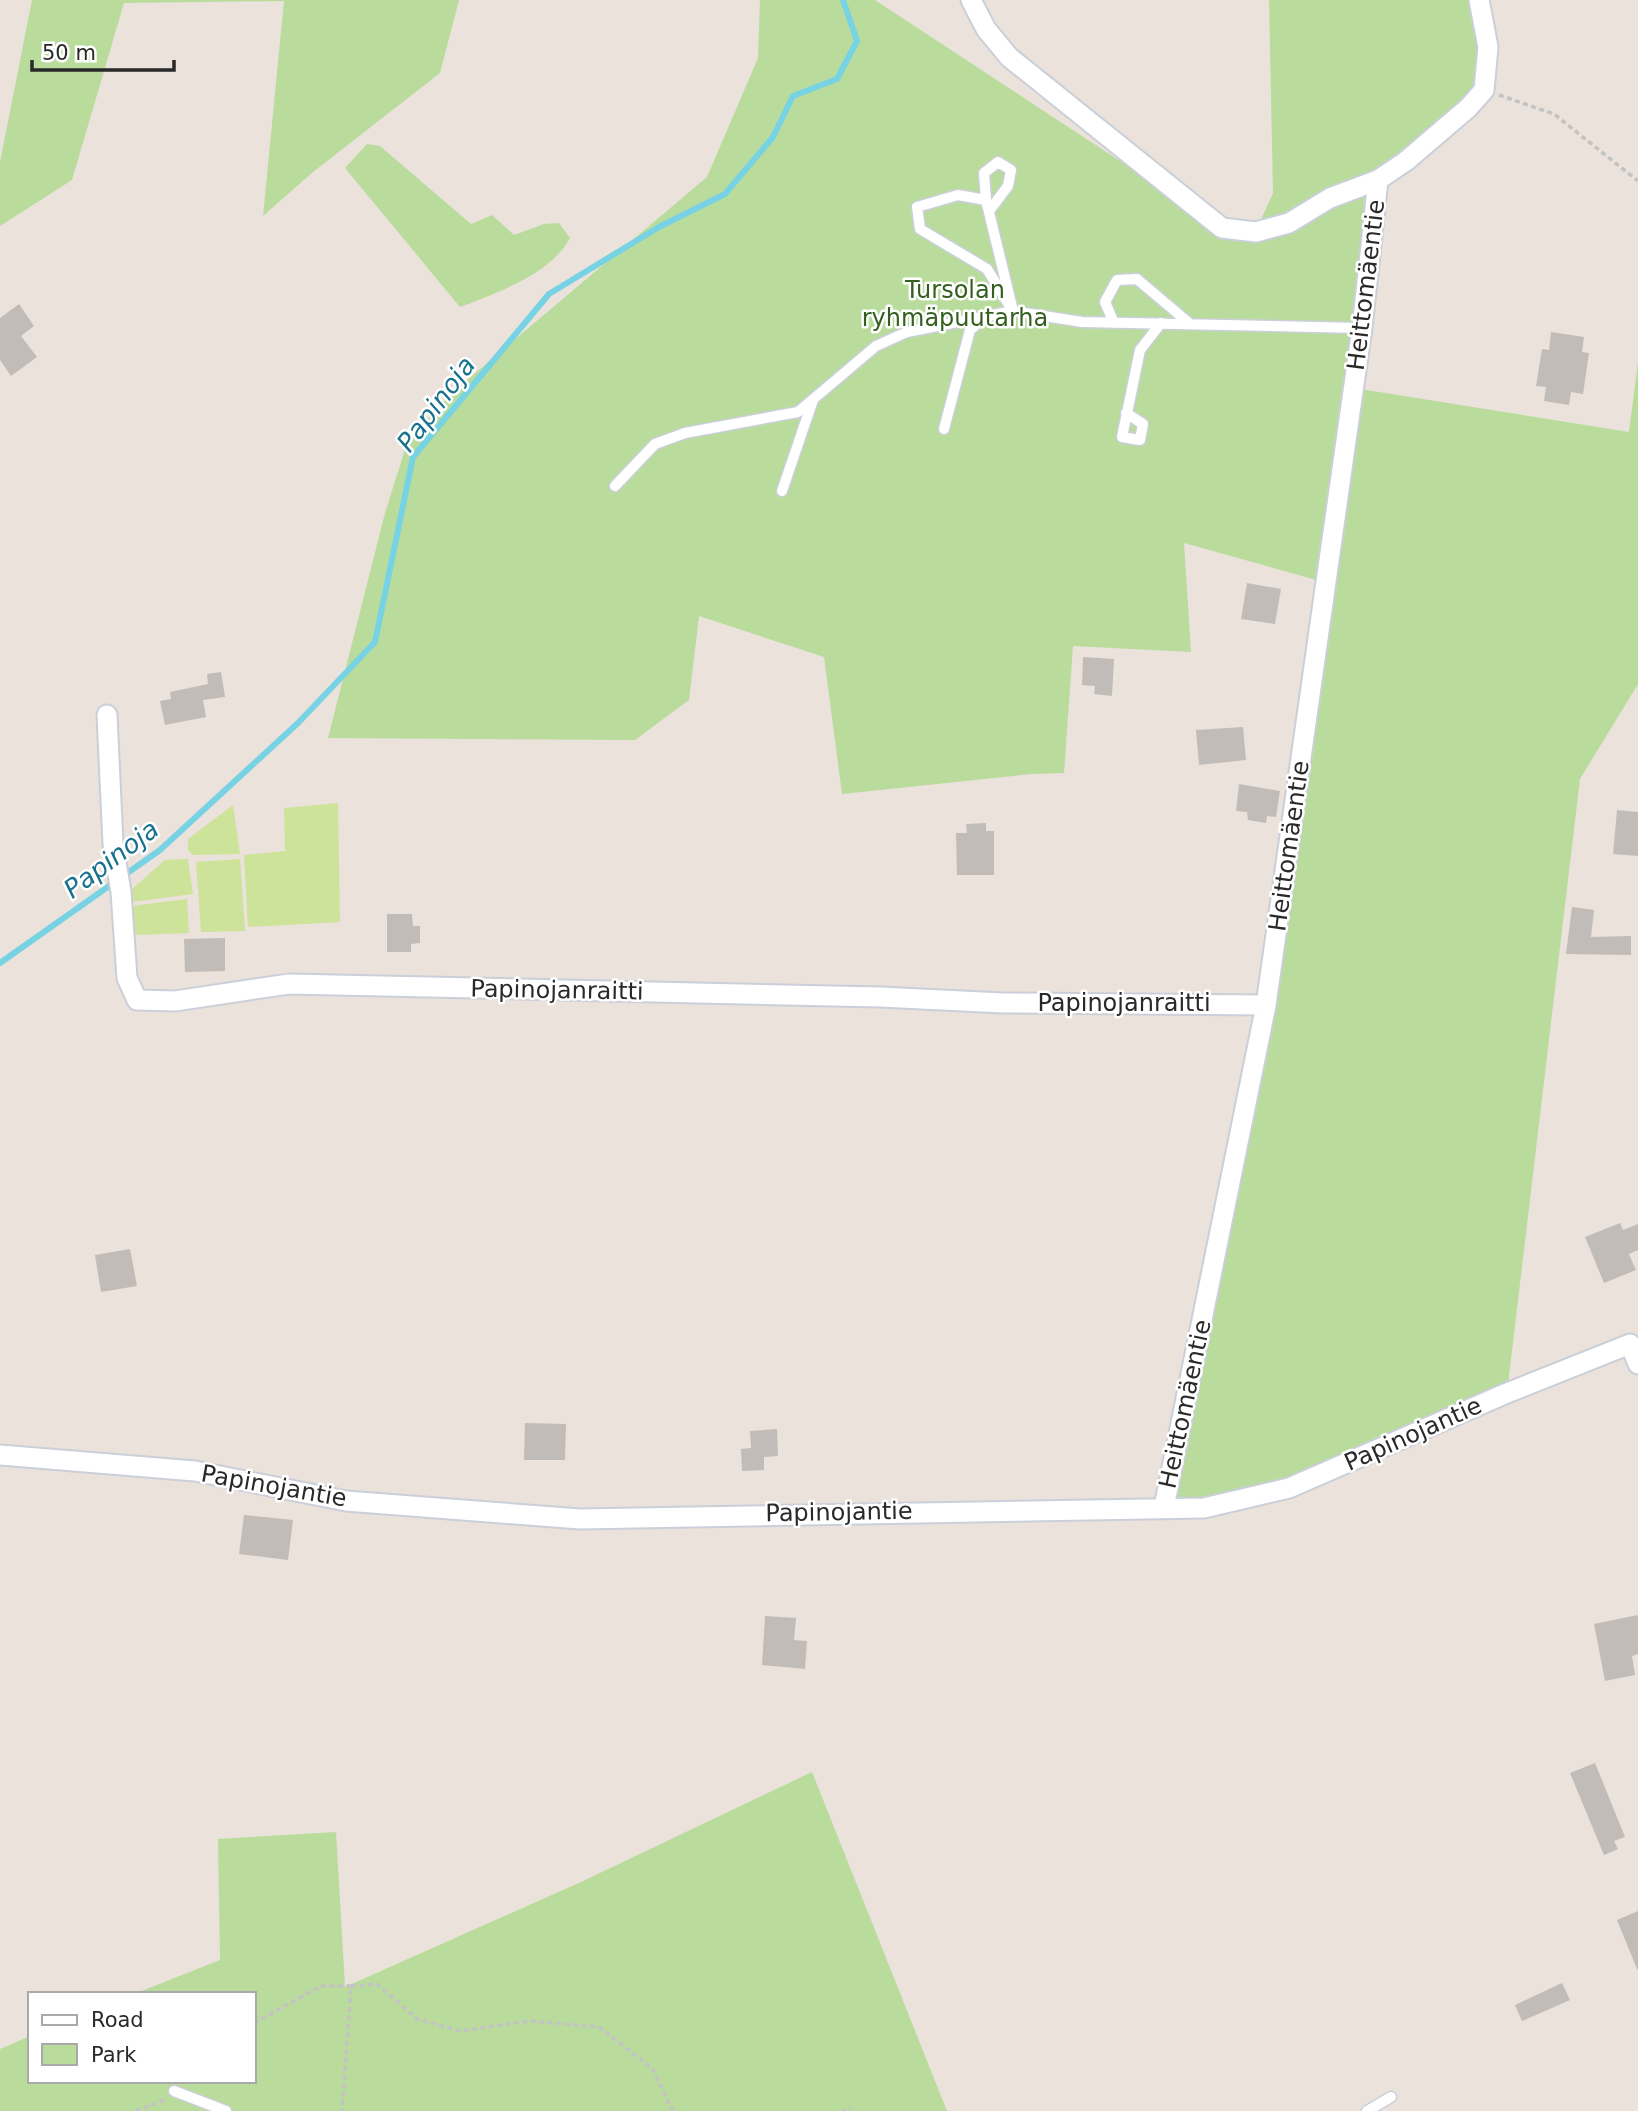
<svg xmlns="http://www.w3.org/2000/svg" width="1638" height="2111" font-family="'DejaVu Sans',sans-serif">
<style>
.green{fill:#b9dc9c}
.pitch{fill:#cce399}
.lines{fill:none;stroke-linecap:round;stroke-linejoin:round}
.stream{stroke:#77d3e4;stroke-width:6}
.building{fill:#c2bcb8}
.service-casing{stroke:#cacfd9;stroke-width:13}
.minor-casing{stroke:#cacfd9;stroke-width:23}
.path{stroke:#c3c3c3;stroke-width:3.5;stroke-dasharray:5 3.5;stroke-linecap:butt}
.service{stroke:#fff;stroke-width:10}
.minor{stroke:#fff;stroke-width:19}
.labels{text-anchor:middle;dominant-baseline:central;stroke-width:5;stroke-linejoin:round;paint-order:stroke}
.street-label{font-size:24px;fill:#292929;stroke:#fff}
.park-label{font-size:24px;fill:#345f1f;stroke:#fff}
.water-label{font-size:26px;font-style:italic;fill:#18728d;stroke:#fff}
</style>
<rect width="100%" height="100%" fill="#eae2db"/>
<path class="green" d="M 32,0 L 459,0 L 440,73 L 313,172 L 263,216 L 284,1 L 124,3 L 72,180 L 0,226 L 0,162 Z
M 760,0 L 875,0 L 1222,228 L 1256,232 L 1378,180 L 1354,388 L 1629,432 L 1638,362 L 1638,684 L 1580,779 L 1507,1393 L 1289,1488 L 1164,1507 L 1266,1005 L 1327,583 L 1184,543 L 1191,652 L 1073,646 L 1064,773 L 1031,774 L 842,794 L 824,657 L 699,616 L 689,700 L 635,740 L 328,738 L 385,513 L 408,440 L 454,391 L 707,177 L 758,58 Z
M 1269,0 L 1469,0 C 1474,26 1486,59 1476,84 C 1471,98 1453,109 1442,118 C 1388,164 1328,206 1259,224 L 1273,193 Z
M 367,144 L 380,146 L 471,224 L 492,215 L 514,235 L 544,224 L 559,223 L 570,238 C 551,274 497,293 460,307 L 345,168 Z
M 812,1772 L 947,2111 L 0,2111 L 0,2049 L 30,2036 L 30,2081 L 254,2081 L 254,1994 L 134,1994 L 220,1960 L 218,1839 L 336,1832 L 345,1987 L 581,1882 Z"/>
<path class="pitch" d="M 338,803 L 340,922 L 248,927 L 244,855 L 285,851 L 284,808 Z
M 233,805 L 240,854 L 193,855 L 188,850 L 188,839 Z
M 188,859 L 193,894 L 132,902 L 131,890 L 165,860 Z
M 240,859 L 245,931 L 201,932 L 196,862 Z
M 187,899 L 189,933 L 134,935 L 132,906 Z"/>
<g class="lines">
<path class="stream" d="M 0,963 L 160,850 L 298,723 L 375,642 L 413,457 L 549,294 L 659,227 L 725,194 L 773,137 L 793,96 L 837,79 L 857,41 L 843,0"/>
</g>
<path class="building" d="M 19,304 L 34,326 L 21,336 L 37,357 L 11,376 L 0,360 L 0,318 Z
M 1551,332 L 1584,337 L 1582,352 L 1589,353 L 1583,394 L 1571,392 L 1569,405 L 1544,401 L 1546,387 L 1536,386 L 1542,349 L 1549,350 Z
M 1247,583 L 1281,589 L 1275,624 L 1241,619 Z
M 1083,657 L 1114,659 L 1112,696 L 1094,694 L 1095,686 L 1082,685 Z
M 221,672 L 225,697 L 203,700 L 206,717 L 165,725 L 160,701 L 171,699 L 170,692 L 208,684 L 207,674 Z
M 1243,727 L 1246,760 L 1199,765 L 1196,730 Z
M 1239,784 L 1280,791 L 1276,817 L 1267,816 L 1266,823 L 1248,820 L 1247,812 L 1236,811 Z
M 1617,810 L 1638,812 L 1638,856 L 1613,854 Z
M 986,823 L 986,831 L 994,831 L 994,875 L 957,875 L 956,833 L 967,833 L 966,824 Z
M 1572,907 L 1594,910 L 1591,937 L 1631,936 L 1631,955 L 1566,954 Z
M 387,914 L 412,914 L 413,926 L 420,926 L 420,943 L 411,944 L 411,952 L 387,952 Z
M 225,938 L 225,971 L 185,972 L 184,939 Z
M 1620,1223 L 1623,1230 L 1638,1224 L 1638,1250 L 1629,1254 L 1636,1270 L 1604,1283 L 1585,1237 Z
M 130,1249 L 137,1286 L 101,1292 L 95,1255 Z
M 525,1423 L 566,1424 L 565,1460 L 524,1460 Z
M 777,1429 L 778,1456 L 764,1457 L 764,1470 L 742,1471 L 741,1449 L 751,1448 L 750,1431 Z
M 244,1515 L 293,1520 L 288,1560 L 239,1554 Z
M 1638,1615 L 1638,1654 L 1632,1656 L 1635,1675 L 1605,1681 L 1594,1624 Z
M 765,1616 L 796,1618 L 794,1640 L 807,1641 L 805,1669 L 762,1665 Z
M 1595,1763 L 1625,1837 L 1614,1841 L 1618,1849 L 1604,1855 L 1570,1773 Z
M 1638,1911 L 1638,1969 L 1637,1969 L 1617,1920 Z
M 1562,1983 L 1570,2000 L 1522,2021 L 1515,2005 Z"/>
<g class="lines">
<defs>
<path id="service" d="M 958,195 L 986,200 L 1013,311 L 987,269 L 920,229 L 917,207 Z
M 986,200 L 984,173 L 998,162 L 1011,170 L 1008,186 L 989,211
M 1114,323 L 1105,302 L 1117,280 L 1137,279 L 1189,323
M 1126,413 L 1143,424 L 1140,440 L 1122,437 L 1140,350 L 1161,323
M 944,429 L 970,330 L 985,317
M 615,486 L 655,444 L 685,433 L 798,412 L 876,346 L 907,332 L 1013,311 L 1082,322 L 1362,328
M 782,491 L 813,400
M 174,2091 L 226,2111
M 1367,2111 L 1391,2097"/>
<path id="minor" d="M 971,0 L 986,29 L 1009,57 L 1222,228 L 1256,232 L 1289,223 L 1330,198 L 1378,180 L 1406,161 L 1468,108 L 1484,90 L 1488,47 L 1479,0
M 107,715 L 113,844 L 121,892 L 127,978 L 137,1000 L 175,1001 L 289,984 L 880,997 L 1003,1003 L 1266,1005
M 0,1455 L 195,1471 L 346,1501 L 580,1519 L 1204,1508 L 1289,1488 L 1507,1393 L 1630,1344 L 1638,1364
M 1164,1507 L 1266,1005 L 1362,328 L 1378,180"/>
</defs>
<use href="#service" class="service-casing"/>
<use href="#minor" class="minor-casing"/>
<path class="path" d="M 1499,95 L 1554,114 L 1638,181
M 351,1986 L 377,1984 L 417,2019 L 460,2031 L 529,2021 L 599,2027 L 652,2068 L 673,2111
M 254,2023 L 321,1986 L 351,1986 L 342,2111
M 136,2111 L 164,2100
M 841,2111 L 851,2109"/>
<use href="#service" class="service"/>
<use href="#minor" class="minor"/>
</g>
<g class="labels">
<g class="street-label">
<text transform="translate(1366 285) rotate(-83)">Heittomäentie</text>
<text transform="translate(1289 846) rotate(-82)">Heittomäentie</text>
<text transform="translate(557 990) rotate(1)">Papinojanraitti</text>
<text x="1124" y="1003">Papinojanraitti</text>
<text transform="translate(1185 1404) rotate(-78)">Heittomäentie</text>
<text transform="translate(1413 1434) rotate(-24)">Papinojantie</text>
<text transform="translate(274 1486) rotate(10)">Papinojantie</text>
<text transform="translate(839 1512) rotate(-1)">Papinojantie</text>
</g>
<g class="park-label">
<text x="955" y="290">Tursolan<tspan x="955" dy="28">ryhmäpuutarha</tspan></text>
</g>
<g class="water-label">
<text transform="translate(436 404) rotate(-53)">Papinoja</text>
<text transform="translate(111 859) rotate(-37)">Papinoja</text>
</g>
</g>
<rect x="28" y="1992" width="228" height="91" fill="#ffffff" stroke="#a9a9a9" stroke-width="2"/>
<rect x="42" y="2015" width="35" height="10" fill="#ffffff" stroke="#a9a9a9" stroke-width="2"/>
<text x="91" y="2027" font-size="21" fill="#292929">Road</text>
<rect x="42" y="2044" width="35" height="21" fill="#b9dc9c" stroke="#a9a9a9" stroke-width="2"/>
<text x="91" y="2062" font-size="21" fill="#292929">Park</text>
<path d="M32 60v10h142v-10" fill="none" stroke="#292929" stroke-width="3.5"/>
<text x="42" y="60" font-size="21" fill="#292929" stroke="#ffffff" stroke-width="5" paint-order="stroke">50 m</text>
</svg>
